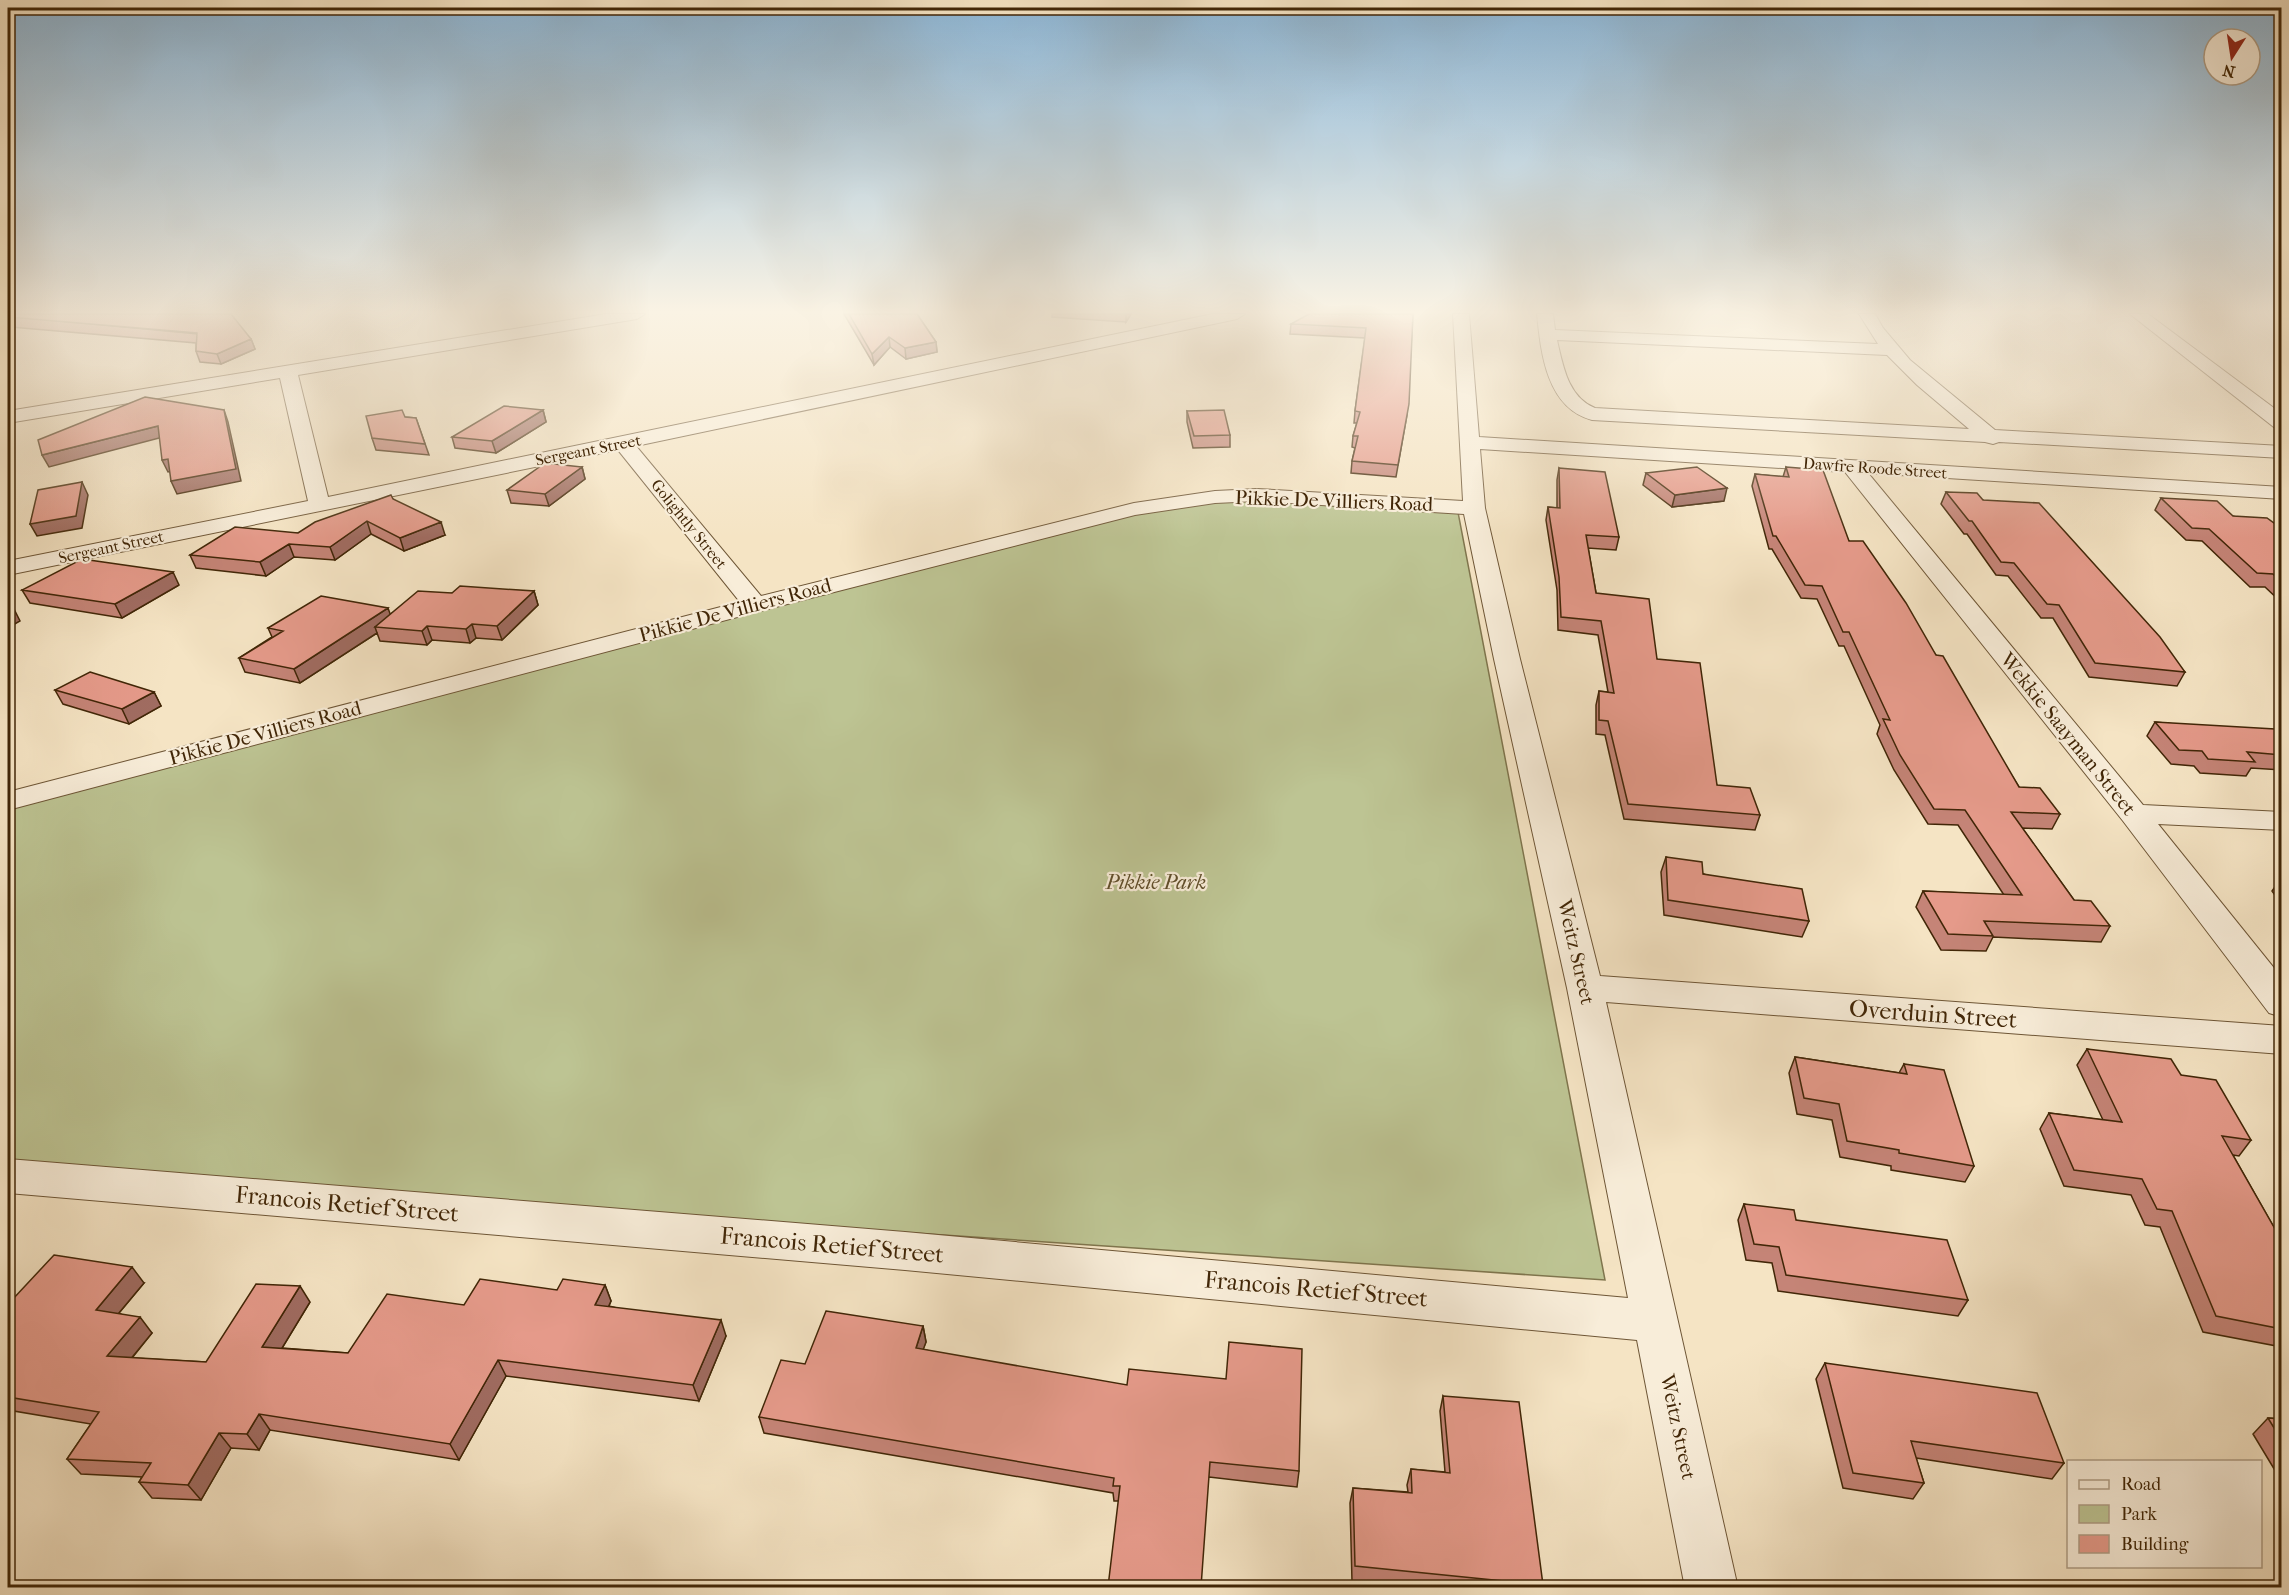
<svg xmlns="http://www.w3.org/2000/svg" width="2289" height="1595" font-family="'IM FELL French Canon',serif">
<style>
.green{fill:#bdc493;stroke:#7f754d;stroke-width:1.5}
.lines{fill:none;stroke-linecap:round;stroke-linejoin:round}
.minor-casing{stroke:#6e5636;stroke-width:2}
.minor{fill:#f8edd9;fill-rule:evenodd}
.wall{fill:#c58477;stroke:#412607;stroke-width:1.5}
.shaded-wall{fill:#a06c61;stroke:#412607;stroke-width:1.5}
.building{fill:#e59a8a;stroke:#412607;stroke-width:1.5}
.labels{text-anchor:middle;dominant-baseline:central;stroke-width:4.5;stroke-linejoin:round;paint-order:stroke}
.far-street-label{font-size:16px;fill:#412607;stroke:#f8edd9}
.street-label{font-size:20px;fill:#412607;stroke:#f8edd9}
.park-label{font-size:20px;font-style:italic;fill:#604e2a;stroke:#f8edd9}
.near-street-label{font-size:24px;fill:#412607;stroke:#f8edd9}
</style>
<rect width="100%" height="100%" fill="#f5e4c4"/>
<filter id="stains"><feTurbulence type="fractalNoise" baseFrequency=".00333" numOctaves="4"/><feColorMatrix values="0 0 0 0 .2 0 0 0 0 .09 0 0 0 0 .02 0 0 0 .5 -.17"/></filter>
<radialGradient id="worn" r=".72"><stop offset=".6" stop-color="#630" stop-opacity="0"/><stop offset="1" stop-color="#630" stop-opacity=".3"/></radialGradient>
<path class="green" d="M 1249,496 L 1457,507 L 1605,1280 L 135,1180 L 8,1168 L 8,805 L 748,609 L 1136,510 Z"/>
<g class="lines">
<defs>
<path id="minor" d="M 606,314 L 645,314 L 637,319 L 298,375 L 328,497 L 1213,314 L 1245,314 L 1237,319 L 636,446 L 761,596 L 1134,503 L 1215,491 L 1257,489 L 1463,501 L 1453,314 L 1469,314 L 1479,437 L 2282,487 L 2282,499 L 1868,473 L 2143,805 L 2282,812 L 2282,830 L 2158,824 L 2282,978 L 2282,1017 L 2269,1013 L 2123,821 L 1845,472 L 1480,449 L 1485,508 L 1520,659 L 1600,976 L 2282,1026 L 2282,1054 L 1606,1002 L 1738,1588 L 1685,1588 L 1637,1340 L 905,1270 L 8,1193 L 8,1159 L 905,1232 L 1628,1298 L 1567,988 L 1494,659 L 1464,514 L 1257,501 L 1215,503 L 1135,515 L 764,610 L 8,810 L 8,792 L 740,602 L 618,450 L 8,575 L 8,561 L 308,501 L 280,378 L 8,423 L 8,411 Z
M 1537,314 L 1553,314 L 1555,330 L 1878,344 L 1859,314 L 1875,314 L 1883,328 L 1910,360 L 1995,430 L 2282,446 L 2282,458 L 1999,442 L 1993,444 L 1985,442 L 1592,420 C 1547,408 1541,354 1537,314 ZM 1557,340 L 1887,355 L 1917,385 L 1969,429 L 1595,408 C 1568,397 1563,366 1557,340 Z
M 2130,314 L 2148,314 L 2282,414 L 2282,430 L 2275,428 Z"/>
</defs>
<use href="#minor" class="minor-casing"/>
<use href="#minor" class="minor"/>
</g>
<path class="wall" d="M 844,314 L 917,314 L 936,342 L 937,352 L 906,359 L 890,347 L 874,365 Z
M 1052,314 L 1131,314 L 1126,322 L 1052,317 Z
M 1413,314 L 1407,415 L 1396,477 L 1351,473 L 1352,461 L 1355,448 L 1352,447 L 1353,436 L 1357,423 L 1354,423 L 1355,411 L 1365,338 L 1290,334 L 1291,324 Z
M 8,316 L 251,339 L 255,349 L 221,364 L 200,362 L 196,351 L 196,343 L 11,327 L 8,320 Z
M 543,410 L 546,422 L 496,453 L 455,448 L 452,437 Z
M 1187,411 L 1230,435 L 1230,447 L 1193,448 L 1187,422 Z
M 405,417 L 416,418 L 429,455 L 376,450 L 372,438 Z
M 582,467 L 585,479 L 549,506 L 511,503 L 507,490 Z
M 1786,467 L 1849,541 L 1936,655 L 2019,787 L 2060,814 L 2052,829 L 2022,828 L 2074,900 L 2110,926 L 2101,942 L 1993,937 L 1986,951 L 1941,950 L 1916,907 L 1923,891 L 2004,895 L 1958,825 L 1928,824 L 1894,770 L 1877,734 L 1880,725 L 1844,646 L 1839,646 L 1817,599 L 1801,598 L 1772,549 L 1769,549 L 1752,486 L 1755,474 L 1783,477 Z
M 1559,468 L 1619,537 L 1616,550 L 1588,548 L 1596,593 L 1657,659 L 1717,785 L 1760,815 L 1755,830 L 1624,819 L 1605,735 L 1596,734 L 1596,705 L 1599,691 L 1608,692 L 1598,635 L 1558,630 L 1557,590 L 1546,520 L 1548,507 L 1557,508 L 1557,480 Z
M 1646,473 L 1724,501 L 1672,507 L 1643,485 Z
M 1946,492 L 1983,500 L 2185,672 L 2177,686 L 2089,677 L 2053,618 L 2041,618 L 2008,576 L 1996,575 L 1967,534 L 1964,534 L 1941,504 Z
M 2161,498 L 2233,516 L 2282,529 L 2282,603 L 2265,587 L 2250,587 L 2202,541 L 2186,540 L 2155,510 Z
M 393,499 L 445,535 L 404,551 L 371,534 L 335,560 L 294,557 L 266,576 L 196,568 L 190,555 L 298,533 Z
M 179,585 L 122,618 L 30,603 L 22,590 Z
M 534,591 L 538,605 L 502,640 L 476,638 L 470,643 L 432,640 L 427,645 L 380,641 L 377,633 L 300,683 L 245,672 L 239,658 L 272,637 L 268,628 L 390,614 L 452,593 Z
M 55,690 L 154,692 L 161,706 L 129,724 L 63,704 Z
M 2155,722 L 2282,735 L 2282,770 L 2251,768 L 2246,776 L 2200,773 L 2194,766 L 2171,764 L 2147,736 Z
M 1666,857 L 1809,921 L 1802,937 L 1664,915 L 1661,872 Z
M 2282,877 L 2282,905 L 2272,891 Z
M 2087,1049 L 2181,1075 L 2251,1140 L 2239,1156 L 2233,1155 L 2279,1236 L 2282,1236 L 2282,1347 L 2203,1332 L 2160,1227 L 2145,1225 L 2131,1195 L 2064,1186 L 2040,1129 L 2049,1113 L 2103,1120 L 2077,1065 Z
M 1795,1057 L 1899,1073 L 1904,1064 L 1974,1166 L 1965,1182 L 1891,1170 L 1891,1166 L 1840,1157 L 1832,1120 L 1797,1114 L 1789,1073 Z
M 1744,1204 L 1796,1220 L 1968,1300 L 1958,1316 L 1778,1291 L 1772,1263 L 1746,1260 L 1738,1220 Z
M 144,1283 L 119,1313 L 152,1333 L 132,1358 L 206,1362 L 310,1302 L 282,1348 L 348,1353 L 464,1305 L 557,1290 L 605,1285 L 611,1301 L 609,1306 L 726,1336 L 699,1401 L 506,1376 L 459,1460 L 270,1430 L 259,1450 L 231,1448 L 201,1500 L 152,1498 L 139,1482 L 142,1477 L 81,1474 L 67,1459 L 91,1424 L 8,1410 L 8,1300 L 12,1300 Z
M 923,1326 L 926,1342 L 923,1349 L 1299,1471 L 1297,1487 L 1209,1477 L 1118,1501 L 1114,1501 L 1113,1493 L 764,1433 L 759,1417 L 805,1364 Z
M 1825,1363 L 2064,1463 L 2052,1479 L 1916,1458 L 1924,1483 L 1913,1499 L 1843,1488 L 1816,1379 Z
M 1443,1396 L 1543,1585 L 1542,1587 L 1413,1587 L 1352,1581 L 1350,1503 L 1353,1488 L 1408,1492 L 1407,1485 L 1411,1469 L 1445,1472 L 1440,1411 Z
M 2268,1418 L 2282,1419 L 2282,1482 L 2253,1434 Z"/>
<path class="shaded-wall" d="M 1126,314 L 1131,314 L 1126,322 Z
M 889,337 L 890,347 L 874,365 L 872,354 Z
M 251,339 L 255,349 L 221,364 L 217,354 Z
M 936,342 L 937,352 L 906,359 L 905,348 Z
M 224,410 L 228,422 L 241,481 L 177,494 L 171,481 Z
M 543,410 L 546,422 L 496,453 L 492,441 Z
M 158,426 L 163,437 L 49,467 L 42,455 Z
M 168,459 L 173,471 L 168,472 L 162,460 Z
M 582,467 L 585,479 L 549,506 L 545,494 Z
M 82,482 L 88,495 L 82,528 L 37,536 L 30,524 Z
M 1727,488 L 1724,501 L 1672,507 L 1675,495 Z
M 367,521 L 371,534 L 335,560 L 330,547 Z
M 441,522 L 445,535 L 404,551 L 400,538 Z
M 289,544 L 294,557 L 266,576 L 260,562 Z
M 173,572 L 179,585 L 122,618 L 115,604 Z
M 534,591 L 538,605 L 502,640 L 497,626 Z
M 13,607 L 20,621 L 8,628 L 8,610 Z
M 388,608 L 393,622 L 375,627 L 377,633 L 300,683 L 294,669 Z
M 472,624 L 476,638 L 470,643 L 466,629 Z
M 427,626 L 432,640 L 427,645 L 422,631 Z
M 154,692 L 161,706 L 129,724 L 122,709 Z
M 132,1267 L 144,1283 L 108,1326 L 96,1310 Z
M 605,1285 L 611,1301 L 602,1321 L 595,1305 Z
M 300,1286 L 310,1302 L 273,1363 L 262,1347 Z
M 140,1317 L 152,1333 L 120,1372 L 107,1356 Z
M 721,1320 L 726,1336 L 699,1401 L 693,1385 Z
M 923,1326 L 926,1342 L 918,1364 L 916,1348 Z
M 498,1360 L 506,1376 L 459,1460 L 450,1444 Z
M 259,1414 L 270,1430 L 259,1450 L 247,1434 Z
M 219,1433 L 231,1448 L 201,1500 L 188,1485 Z"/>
<path class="building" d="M 9,314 L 231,314 L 251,339 L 217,354 L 196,351 L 197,333 L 8,317 L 8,316 Z
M 849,314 L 917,314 L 936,342 L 905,348 L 889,337 L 872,354 Z
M 1309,314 L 1413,314 L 1409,404 L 1398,465 L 1352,461 L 1358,436 L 1353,436 L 1360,412 L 1355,411 L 1366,328 L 1291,324 Z
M 145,397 L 224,410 L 236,469 L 171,481 L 168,459 L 162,460 L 158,426 L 42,455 L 38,440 Z
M 504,406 L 543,410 L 492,441 L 452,437 Z
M 402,410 L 405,417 L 416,418 L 425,444 L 372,438 L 366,416 Z
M 1224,410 L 1230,435 L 1194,436 L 1187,411 Z
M 545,463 L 582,467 L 545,494 L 507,490 Z
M 1697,467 L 1727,488 L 1675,495 L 1646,473 Z
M 1786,467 L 1823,470 L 1849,541 L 1863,541 L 1906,603 L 1936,655 L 1943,656 L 2019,787 L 2040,788 L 2060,814 L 2011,812 L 2074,900 L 2091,901 L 2110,926 L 1984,921 L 1993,936 L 1948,934 L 1923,891 L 2022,895 L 1965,810 L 1934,809 L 1900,755 L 1883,719 L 1890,720 L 1849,632 L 1843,632 L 1822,586 L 1805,585 L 1776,536 L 1773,536 L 1755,474 L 1789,477 Z
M 1559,468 L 1605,472 L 1619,537 L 1586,535 L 1596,593 L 1649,599 L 1657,659 L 1700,663 L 1717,785 L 1750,788 L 1760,815 L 1628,804 L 1608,721 L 1599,720 L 1599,691 L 1614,693 L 1601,621 L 1561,617 L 1559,577 L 1548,507 L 1560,508 Z
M 82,482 L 76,516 L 30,524 L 38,490 Z
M 1946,492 L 1977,493 L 1983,500 L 2039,503 L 2160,637 L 2185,672 L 2095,663 L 2059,605 L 2047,604 L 2014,563 L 2001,562 L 1972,521 L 1969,521 Z
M 391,495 L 393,499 L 441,522 L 400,538 L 367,521 L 330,547 L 289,544 L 260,562 L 190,555 L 235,527 L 298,533 L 315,522 Z
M 2161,498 L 2217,501 L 2233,516 L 2267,518 L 2282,529 L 2282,583 L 2273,574 L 2257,573 L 2209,529 L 2192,528 Z
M 82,559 L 173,572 L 115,604 L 22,590 Z
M 460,586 L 534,591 L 497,626 L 472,624 L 466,629 L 427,626 L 422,631 L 375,627 L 418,591 L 452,593 Z
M 321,596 L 388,608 L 294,669 L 239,658 L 283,631 L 268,628 Z
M 90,672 L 154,692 L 122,709 L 55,690 Z
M 2155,722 L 2275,729 L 2282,735 L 2282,755 L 2247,752 L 2255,762 L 2208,759 L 2202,751 L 2179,750 Z
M 1666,857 L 1702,862 L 1703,874 L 1802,889 L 1809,921 L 1668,900 Z
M 2087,1049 L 2171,1059 L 2181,1075 L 2216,1080 L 2251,1140 L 2222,1136 L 2279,1236 L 2282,1236 L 2282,1329 L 2216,1316 L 2172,1211 L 2157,1209 L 2142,1179 L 2074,1170 L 2049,1113 L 2122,1122 Z
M 1795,1057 L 1907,1074 L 1904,1064 L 1944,1070 L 1974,1166 L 1899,1153 L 1899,1150 L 1847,1141 L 1839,1104 L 1804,1098 Z
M 1744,1204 L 1794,1210 L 1796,1220 L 1947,1240 L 1968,1300 L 1786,1275 L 1779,1247 L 1754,1244 Z
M 54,1255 L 132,1267 L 96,1310 L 140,1317 L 107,1356 L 206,1362 L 256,1284 L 300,1286 L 262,1347 L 348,1353 L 387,1294 L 464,1305 L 480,1279 L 557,1290 L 563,1279 L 605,1285 L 595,1305 L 721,1320 L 693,1385 L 498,1360 L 450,1444 L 259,1414 L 247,1434 L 219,1433 L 188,1485 L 139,1482 L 151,1463 L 67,1459 L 99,1412 L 8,1397 L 8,1300 L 12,1300 Z
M 826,1311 L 923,1326 L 916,1348 L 1127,1385 L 1129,1369 L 1226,1379 L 1229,1342 L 1302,1349 L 1299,1471 L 1210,1462 L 1201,1587 L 1108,1587 L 1120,1486 L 1113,1486 L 1114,1478 L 759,1417 L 781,1360 L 805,1364 Z
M 1825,1363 L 2037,1393 L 2064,1463 L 1911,1441 L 1924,1483 L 1853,1473 Z
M 1443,1396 L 1519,1402 L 1543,1585 L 1355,1566 L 1353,1488 L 1412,1493 L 1411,1469 L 1450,1473 Z
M 2268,1418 L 2282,1419 L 2282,1441 Z
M 1968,1585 L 1983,1587 L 1968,1587 Z"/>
<linearGradient id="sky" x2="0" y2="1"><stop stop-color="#8cb7d8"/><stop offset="0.58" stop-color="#faf3e4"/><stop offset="1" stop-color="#faf3e4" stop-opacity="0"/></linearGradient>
<rect width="2289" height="538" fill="url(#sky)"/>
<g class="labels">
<g class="far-street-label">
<text transform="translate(588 450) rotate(-11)">Sergeant Street</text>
<text transform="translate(1875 468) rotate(4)">Dawfre Roode Street</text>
<text transform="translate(689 524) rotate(51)">Golightly Street</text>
<text transform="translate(111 547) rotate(-12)">Sergeant Street</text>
</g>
<g class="street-label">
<text transform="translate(1334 501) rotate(2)">Pikkie De Villiers Road</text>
<text transform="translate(735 610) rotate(-15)">Pikkie De Villiers Road</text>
<text transform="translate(265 733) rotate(-15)">Pikkie De Villiers Road</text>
<text transform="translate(2068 734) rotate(51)">Wekkie Saayman Street</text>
<text transform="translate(1576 952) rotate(77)">Weitz Street</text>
<text transform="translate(1678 1427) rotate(78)">Weitz Street</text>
</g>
<g class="park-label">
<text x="1156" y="882">Pikkie Park</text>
</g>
<g class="near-street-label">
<text transform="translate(1933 1014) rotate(4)">Overduin Street</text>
<text transform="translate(347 1204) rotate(5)">Francois Retief Street</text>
<text transform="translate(832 1245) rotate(5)">Francois Retief Street</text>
<text transform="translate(1316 1289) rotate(5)">Francois Retief Street</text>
</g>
</g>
<rect width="2289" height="1595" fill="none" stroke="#f5e4c4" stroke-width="30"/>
<rect x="9" y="9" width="2271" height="1577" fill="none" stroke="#412607" stroke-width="3"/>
<rect x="15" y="15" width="2259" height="1565" fill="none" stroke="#412607" stroke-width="1.5"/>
<rect x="2067" y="1460" width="195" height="108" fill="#f8edd9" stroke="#af9d85" stroke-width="1.5"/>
<rect x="2079" y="1480" width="30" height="9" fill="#f8edd9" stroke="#af9d85" stroke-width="1.5"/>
<text x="2121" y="1490" font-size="18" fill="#412607">Road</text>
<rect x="2079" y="1505" width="30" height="18" fill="#bdc493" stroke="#af9d85" stroke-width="1.5"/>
<text x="2121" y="1520" font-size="18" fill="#412607">Park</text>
<rect x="2079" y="1535" width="30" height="18" fill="#e59a8a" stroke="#af9d85" stroke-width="1.5"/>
<text x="2121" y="1550" font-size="18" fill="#412607">Building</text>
<g transform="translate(2232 57) rotate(192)"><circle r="28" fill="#f8edd9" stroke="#af9d85" stroke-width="1.5"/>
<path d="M0-4.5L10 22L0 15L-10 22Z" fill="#8f2418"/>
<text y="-9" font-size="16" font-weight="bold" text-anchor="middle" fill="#412607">N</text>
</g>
<rect width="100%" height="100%" filter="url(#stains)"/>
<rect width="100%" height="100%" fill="url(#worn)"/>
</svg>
